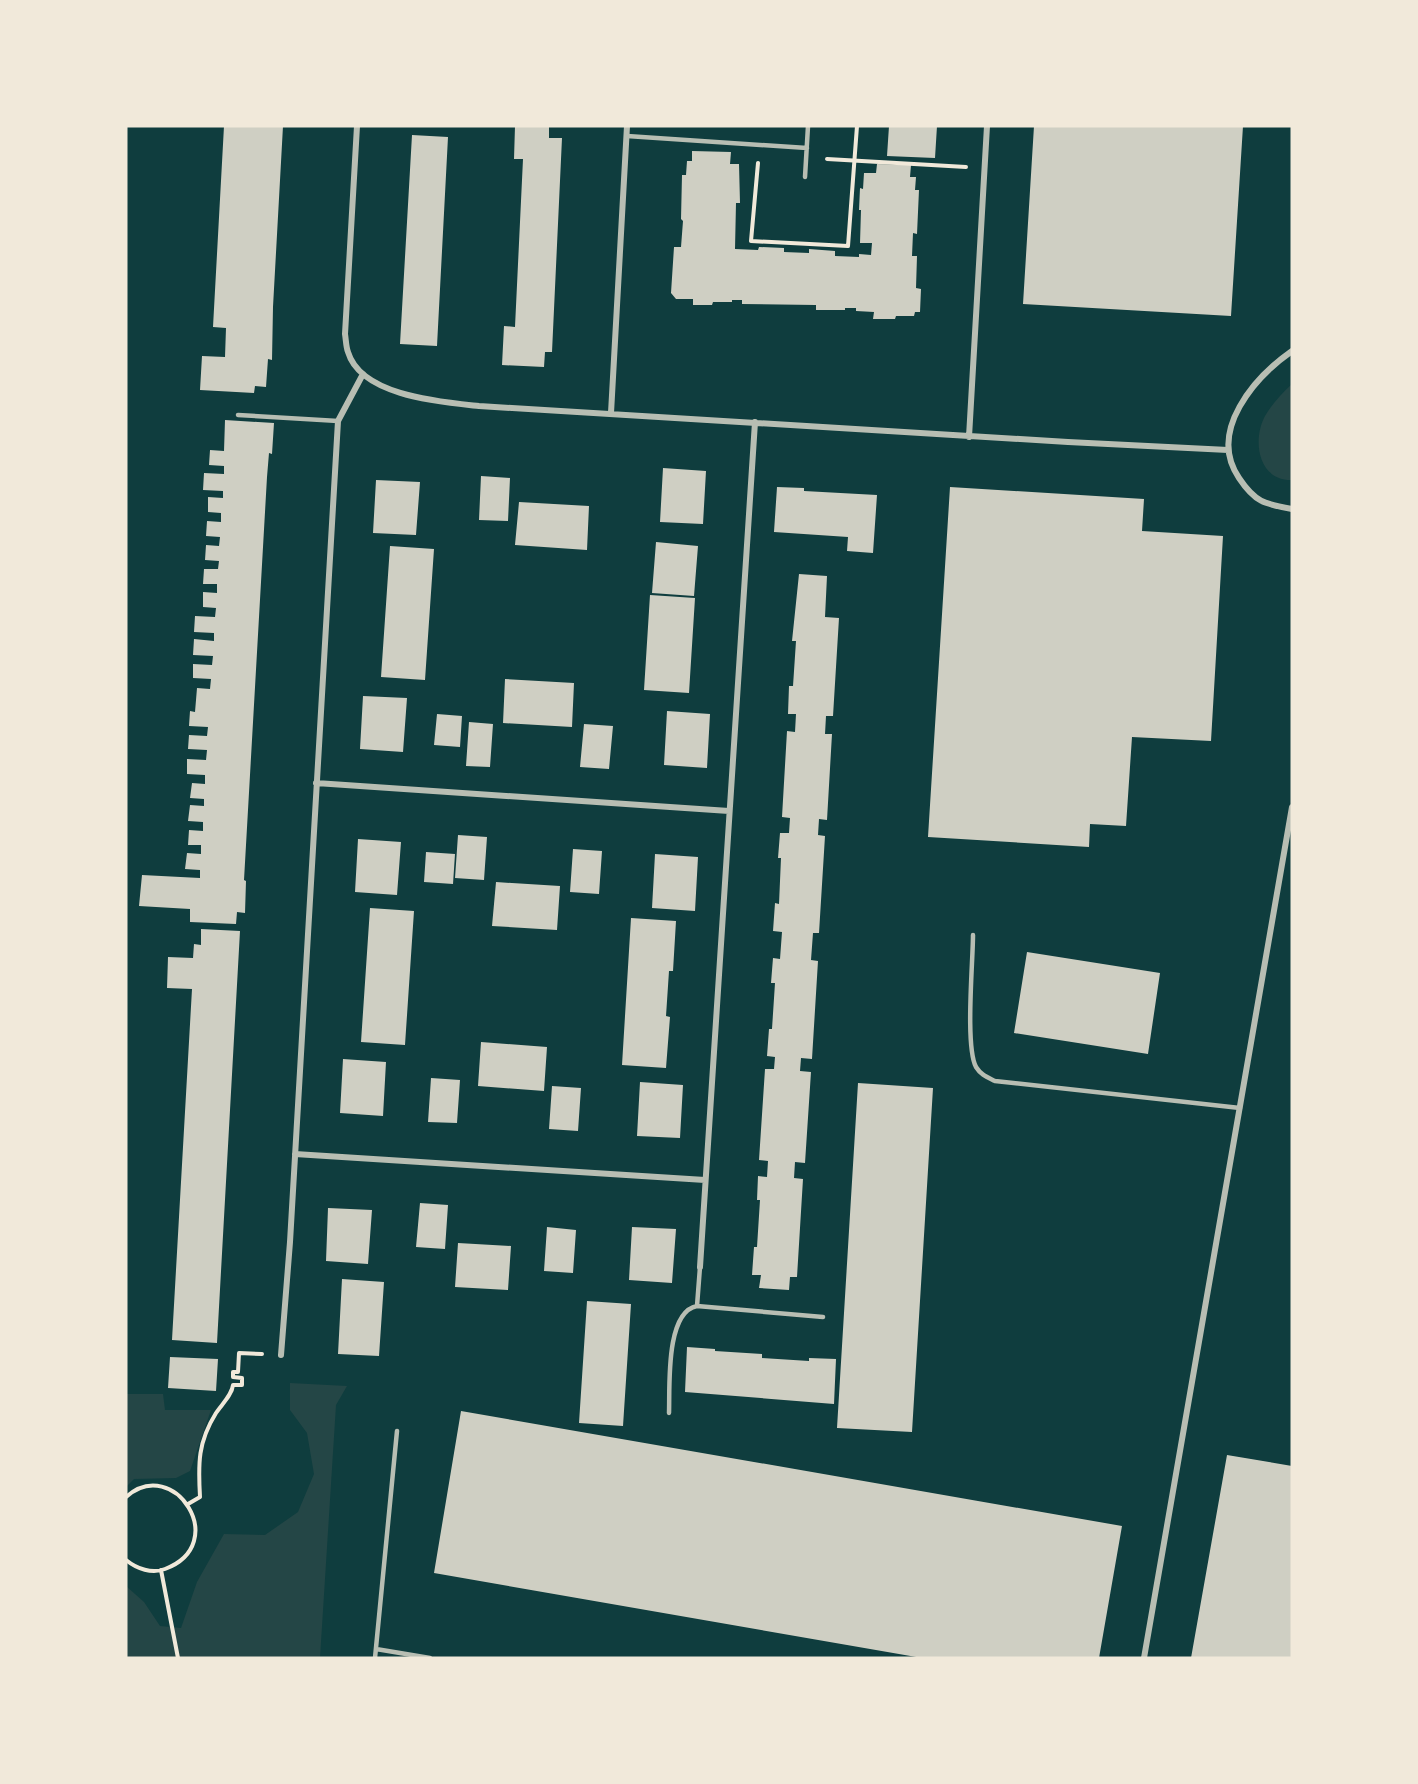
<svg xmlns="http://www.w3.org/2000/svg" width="1418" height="1784" font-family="Raleway,sans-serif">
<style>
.green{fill:#244646}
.building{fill:#cfcfc3}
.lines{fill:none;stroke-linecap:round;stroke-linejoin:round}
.path{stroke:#f1e9da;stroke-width:4}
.service{stroke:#b8beb3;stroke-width:4.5}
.minor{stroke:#b8beb3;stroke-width:6}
</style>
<rect width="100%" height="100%" fill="#0f3d3e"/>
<path class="green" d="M 1292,384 L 1292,480 C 1258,481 1252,440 1265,416 C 1272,404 1282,393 1292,384 Z
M 290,1383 L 347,1386 L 336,1405 L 320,1658 L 126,1658 L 126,1586 L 144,1602 L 160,1626 L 181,1628 L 197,1582 L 224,1534 L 265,1535 L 298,1512 L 314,1474 L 307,1433 L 290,1410 Z
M 126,1394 L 163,1394 L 165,1410 L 211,1410 L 190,1471 L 176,1478 L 134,1479 L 126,1487 Z"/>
<path class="building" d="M 224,126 L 283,126 L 273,307 L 272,360 L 268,359 L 266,387 L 255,386 L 254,393 L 200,390 L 202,356 L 225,357 L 226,328 L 213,327 Z
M 515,126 L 549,126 L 549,138 L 562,138 L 552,352 L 545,352 L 544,367 L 502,365 L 504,326 L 515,327 L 523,159 L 514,159 Z
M 889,126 L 937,126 L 935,158 L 887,156 Z
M 1034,126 L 1243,126 L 1231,316 L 1023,304 Z
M 412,135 L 448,137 L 437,346 L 400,344 Z
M 692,151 L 731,152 L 730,164 L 739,164 L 740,203 L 736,203 L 735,249 L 758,250 L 759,247 L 784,248 L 784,252 L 809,253 L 809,249 L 835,251 L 835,256 L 859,257 L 859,254 L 871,255 L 872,243 L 860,243 L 861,210 L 859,210 L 860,188 L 863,189 L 864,173 L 876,173 L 877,164 L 911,165 L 910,177 L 916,177 L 915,190 L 919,190 L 917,234 L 913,233 L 912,256 L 917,256 L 916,288 L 921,289 L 920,312 L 915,312 L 914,316 L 896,316 L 895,319 L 873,319 L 874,312 L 856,311 L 856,308 L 845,308 L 845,310 L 816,310 L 816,305 L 742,304 L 742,300 L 732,300 L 732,302 L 713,302 L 712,305 L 693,305 L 693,299 L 676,299 L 671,293 L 674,247 L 681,247 L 683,221 L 681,219 L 682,175 L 686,175 L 687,161 L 692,161 Z
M 225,420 L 274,423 L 272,454 L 269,453 L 267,477 L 244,880 L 246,881 L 245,913 L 237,912 L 236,924 L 190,922 L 190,909 L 139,906 L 142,875 L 200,878 L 200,870 L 185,869 L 187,853 L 201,854 L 201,845 L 188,845 L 189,830 L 203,831 L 203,822 L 188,821 L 190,805 L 204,806 L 204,799 L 190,798 L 192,783 L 205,784 L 205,775 L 187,774 L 187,759 L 206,760 L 207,750 L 188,749 L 189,735 L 207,736 L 208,727 L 189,726 L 190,711 L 195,712 L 197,688 L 210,689 L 211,679 L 193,678 L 193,664 L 212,665 L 213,656 L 193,655 L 194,639 L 214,641 L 214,633 L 194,632 L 195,616 L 215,617 L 216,608 L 203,607 L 203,592 L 217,593 L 217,584 L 203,584 L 204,569 L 218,569 L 219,561 L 205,560 L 206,545 L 219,546 L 220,537 L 206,536 L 207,521 L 221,522 L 221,513 L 208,512 L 208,497 L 223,498 L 223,491 L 203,490 L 204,473 L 224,474 L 224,466 L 209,465 L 210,450 L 224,451 Z
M 663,468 L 706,471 L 703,524 L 660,522 Z
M 481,476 L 510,478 L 508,521 L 479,520 Z
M 376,480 L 420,482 L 416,535 L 373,533 Z
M 777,487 L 804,488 L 804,491 L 877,495 L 873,553 L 847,551 L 848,537 L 774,532 Z
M 950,487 L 1144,499 L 1142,531 L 1223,536 L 1211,741 L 1132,737 L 1126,826 L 1090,824 L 1089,847 L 928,837 Z
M 519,502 L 589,506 L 587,550 L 515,545 Z
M 656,542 L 698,546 L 694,596 L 652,593 Z
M 390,546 L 434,549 L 425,680 L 381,677 Z
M 799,574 L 827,576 L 825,617 L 839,618 L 833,716 L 826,716 L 825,734 L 832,734 L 827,820 L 819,819 L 818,835 L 825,836 L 819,933 L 813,933 L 811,960 L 818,961 L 812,1059 L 801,1058 L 800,1071 L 811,1072 L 805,1163 L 795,1162 L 794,1178 L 803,1179 L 797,1277 L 790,1277 L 789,1290 L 759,1288 L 761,1275 L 752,1275 L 754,1247 L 757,1247 L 760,1200 L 757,1200 L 758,1176 L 767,1177 L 768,1161 L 759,1160 L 765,1069 L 774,1069 L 775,1057 L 767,1056 L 769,1029 L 772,1029 L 775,983 L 771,983 L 773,958 L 780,959 L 782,932 L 773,931 L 775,903 L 779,904 L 781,858 L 778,858 L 780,833 L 789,833 L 790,818 L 782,817 L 787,731 L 795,732 L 796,714 L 788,714 L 789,686 L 793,686 L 796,641 L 792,641 Z
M 650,595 L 695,598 L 689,693 L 644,690 Z
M 505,679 L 574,683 L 572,727 L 503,723 Z
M 363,696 L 407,698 L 403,752 L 360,749 Z
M 667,711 L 710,714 L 707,768 L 664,765 Z
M 437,714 L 462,716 L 460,747 L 434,745 Z
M 469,722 L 493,724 L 490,767 L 466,766 Z
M 584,724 L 613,726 L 609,769 L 580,767 Z
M 458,835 L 487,837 L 484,880 L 455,878 Z
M 358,839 L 401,842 L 397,895 L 355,892 Z
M 573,849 L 602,851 L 599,894 L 570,892 Z
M 426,852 L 455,854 L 453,884 L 424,882 Z
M 655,854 L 698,857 L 695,911 L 652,908 Z
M 496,882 L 560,886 L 557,930 L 492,926 Z
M 370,908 L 414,911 L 405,1045 L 361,1042 Z
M 631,918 L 676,921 L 673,971 L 669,971 L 666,1016 L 670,1017 L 666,1068 L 622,1065 Z
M 201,929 L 240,931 L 217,1343 L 172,1340 L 192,989 L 167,988 L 168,957 L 193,958 L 194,944 L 201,945 Z
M 1027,952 L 1160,973 L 1148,1054 L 1014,1033 Z
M 481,1042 L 547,1047 L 544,1091 L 478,1086 Z
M 343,1059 L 386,1062 L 383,1116 L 340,1113 Z
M 431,1078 L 460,1080 L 457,1123 L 428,1122 Z
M 640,1082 L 683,1085 L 680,1138 L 637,1136 Z
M 858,1083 L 933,1088 L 912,1432 L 837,1428 Z
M 552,1086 L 581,1088 L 578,1131 L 549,1129 Z
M 420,1203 L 448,1205 L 445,1249 L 416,1247 Z
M 328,1208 L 372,1210 L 368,1264 L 326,1261 Z
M 547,1227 L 576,1230 L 573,1273 L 544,1271 Z
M 632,1227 L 676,1229 L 672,1283 L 629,1280 Z
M 458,1243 L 511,1246 L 508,1290 L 455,1287 Z
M 342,1279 L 384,1282 L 379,1356 L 338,1354 Z
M 587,1301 L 631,1304 L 623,1426 L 579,1423 Z
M 687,1347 L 715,1349 L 715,1351 L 762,1354 L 762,1358 L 809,1361 L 809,1358 L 836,1359 L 834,1404 L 685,1392 Z
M 170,1357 L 218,1359 L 216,1391 L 168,1388 Z
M 461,1411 L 1122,1526 L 1099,1658 L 922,1658 L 434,1573 Z
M 1227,1455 L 1292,1466 L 1292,1658 L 1191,1658 Z"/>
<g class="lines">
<path class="path" d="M 827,159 L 966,167
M 758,163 L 751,241 L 848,246 L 857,126
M 126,1497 C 174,1454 232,1544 165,1569 C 152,1574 137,1569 126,1560
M 188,1504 L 200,1497 C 198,1463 198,1442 216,1413 C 222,1404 232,1395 233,1385 L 242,1385 L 242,1378 L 233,1377 L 233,1372 L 238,1372 L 239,1353 L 262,1354
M 161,1570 L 178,1658"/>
<path class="service" d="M 627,136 L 807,148
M 805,177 L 808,126
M 238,415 L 338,421
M 973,935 C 973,962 965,1046 976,1067 C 981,1075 987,1077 995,1081 L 1240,1108
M 700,1267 L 697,1306 L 823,1317
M 669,1413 C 670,1388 665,1312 697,1306
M 376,1649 L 430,1658
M 375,1658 L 397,1431"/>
<path class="minor" d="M 357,126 L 345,334 C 346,340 346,347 348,352 C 361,396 441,402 479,406 L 1068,442 L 1228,450
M 1292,351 C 1255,377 1207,431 1239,478 C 1255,502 1264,504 1292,509
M 611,413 L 627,126
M 969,437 L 987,126
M 316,783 L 729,811
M 295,1154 L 705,1180
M 700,1267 L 755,422
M 281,1355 L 290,1242 L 338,421 L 363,374
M 1144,1658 L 1292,807"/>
</g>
<rect width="1418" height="1784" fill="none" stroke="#f1e9da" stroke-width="255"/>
</svg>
